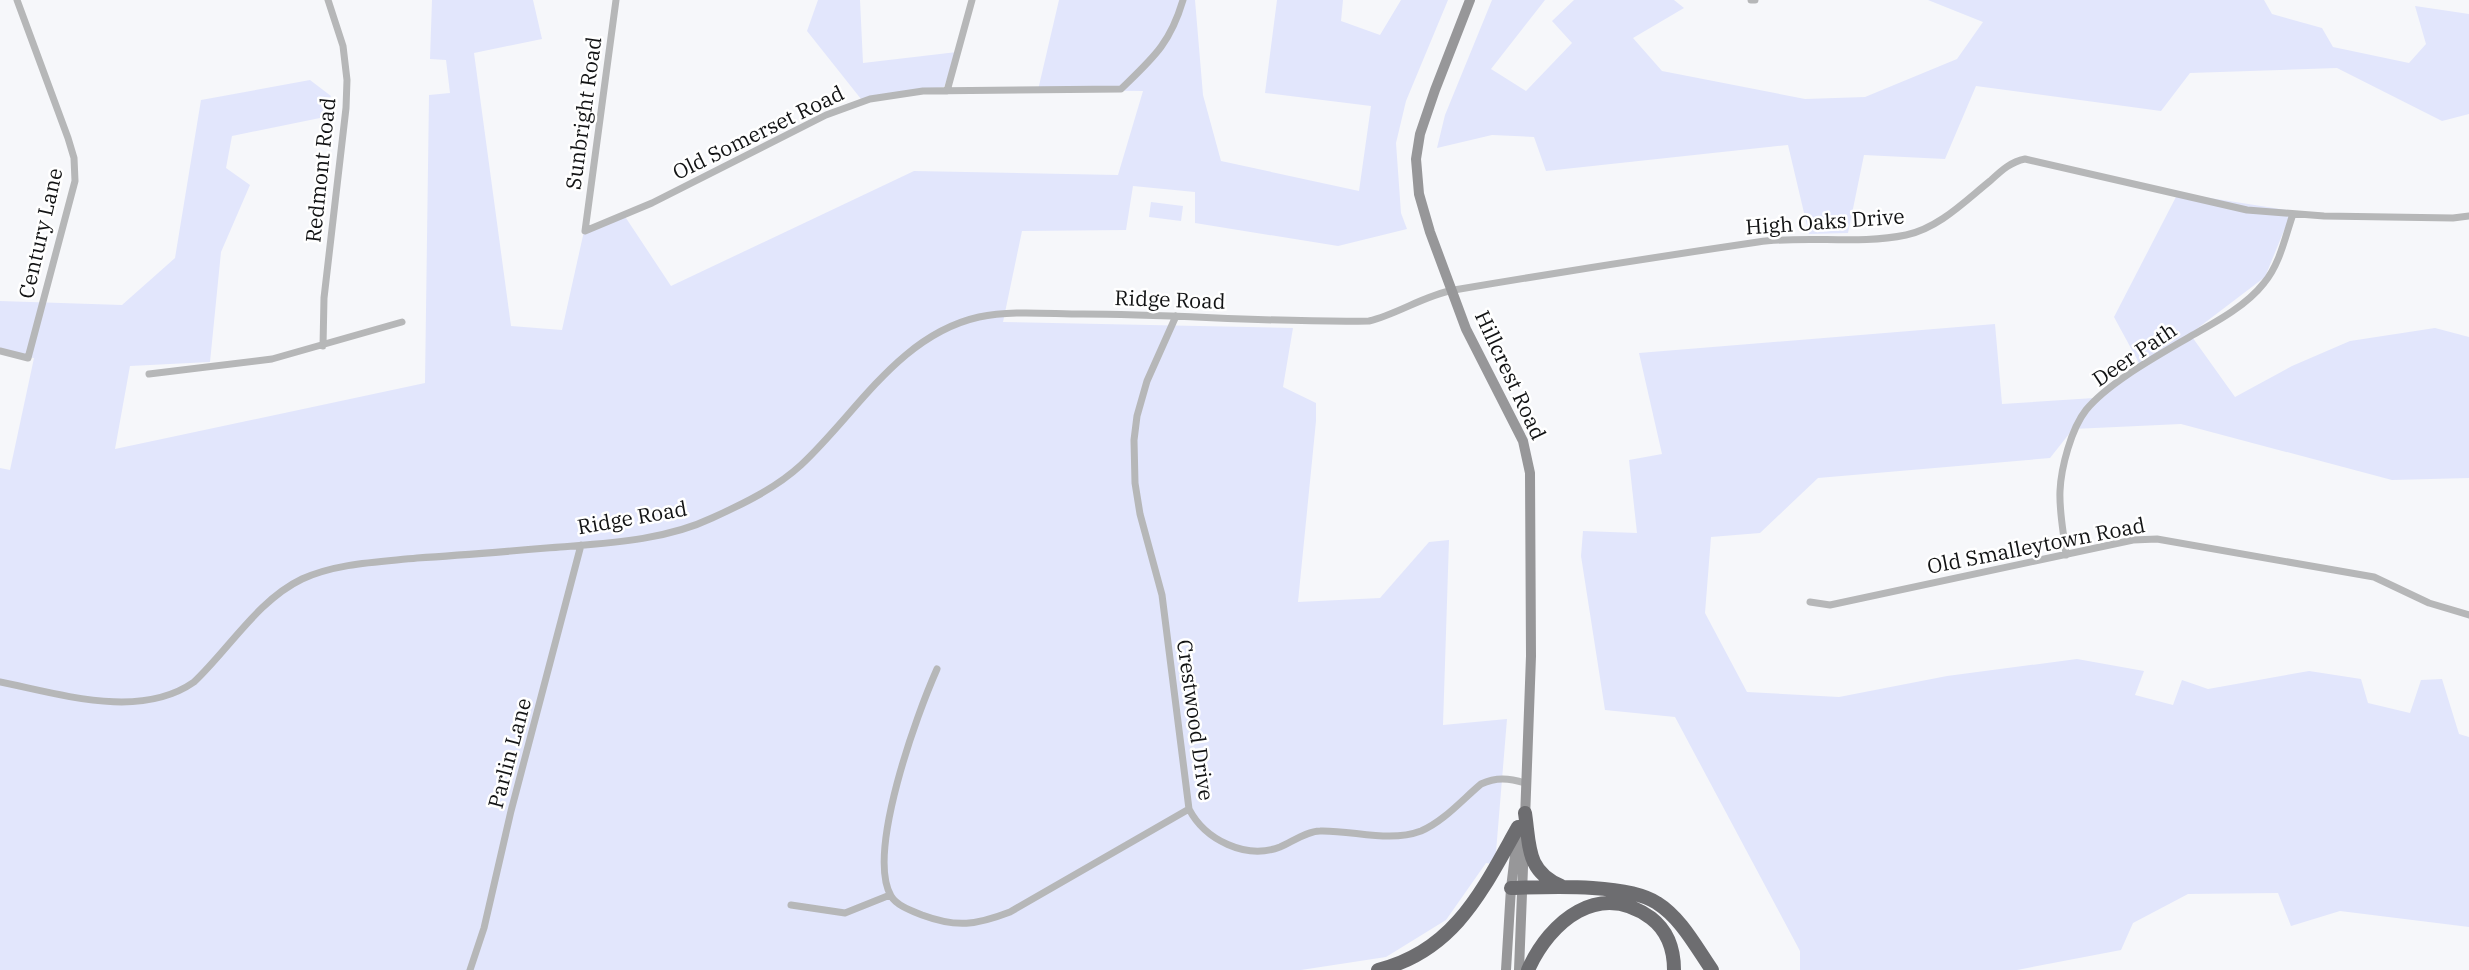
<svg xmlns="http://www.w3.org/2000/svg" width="2469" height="970" font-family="'IBM Plex Serif',serif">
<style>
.green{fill:#e2e6fc}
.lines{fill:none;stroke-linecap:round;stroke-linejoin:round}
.minor{stroke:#b6b7b8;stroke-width:7}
.secondary{stroke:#979799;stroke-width:10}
.motorway{stroke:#6d6d70;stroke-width:14}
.labels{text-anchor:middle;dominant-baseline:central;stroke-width:5;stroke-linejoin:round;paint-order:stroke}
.street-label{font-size:21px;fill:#121314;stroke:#fff}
</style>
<rect width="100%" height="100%" fill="#f6f7fa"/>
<path class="green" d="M 432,0 L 533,0 L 542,39 L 474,53 L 511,326 L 562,330 L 584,231 L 624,215 L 671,286 L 914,171 L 1118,175 L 1143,91 L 1038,90 L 1059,0 L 1195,0 L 1203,95 L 1221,161 L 1359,191 L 1371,106 L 1265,93 L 1277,0 L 1343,0 L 1341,21 L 1380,35 L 1401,0 L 1448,0 L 1406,101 L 1396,143 L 1401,213 L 1407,229 L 1338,246 L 1195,223 L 1195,192 L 1133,186 L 1126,230 L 1022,231 L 1003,322 L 1293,328 L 1283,387 L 1316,403 L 1316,421 L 1298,602 L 1380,598 L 1429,542 L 1449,540 L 1443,725 L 1507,719 L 1495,864 L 1486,863 L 1446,920 L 1386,957 L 1301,970 L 0,970 L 0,468 L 10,470 L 34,358 L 0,353 L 0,301 L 122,305 L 175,258 L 201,100 L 310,80 L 331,96 L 320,118 L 232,136 L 226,168 L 250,185 L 221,252 L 210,362 L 130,366 L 115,449 L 425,383 L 429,95 L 450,93 L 446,60 L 430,59 Z
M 818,0 L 860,0 L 863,63 L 957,52 L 944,87 L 861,99 L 807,31 Z
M 1492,0 L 1545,0 L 1491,69 L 1526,91 L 1572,43 L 1552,21 L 1574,0 L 1674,0 L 1684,8 L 1633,38 L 1662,71 L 1805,99 L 1865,97 L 1957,59 L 1983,22 L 1928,0 L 2264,0 L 2272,14 L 2322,28 L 2333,47 L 2409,63 L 2426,44 L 2415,6 L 2469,14 L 2469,114 L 2442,121 L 2337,68 L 2190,73 L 2161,111 L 1976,86 L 1945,159 L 1864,155 L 1848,233 L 1809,234 L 1788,145 L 1546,171 L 1534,137 L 1492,135 L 1437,148 L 1445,115 Z
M 2178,193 L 2292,211 L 2265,277 L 2190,334 L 2235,397 L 2292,366 L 2350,341 L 2435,328 L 2469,337 L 2469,478 L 2392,480 L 2181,424 L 2073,429 L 2050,458 L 1818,478 L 1760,533 L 1711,537 L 1705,613 L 1747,692 L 1839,697 L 1947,676 L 2077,659 L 2144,671 L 2135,695 L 2173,705 L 2182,680 L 2208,689 L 2309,671 L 2361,679 L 2368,703 L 2410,713 L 2421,680 L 2442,679 L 2459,734 L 2469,737 L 2469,927 L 2340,911 L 2291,926 L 2278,893 L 2188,894 L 2133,923 L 2121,950 L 2017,970 L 1800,970 L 1800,951 L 1675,717 L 1605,710 L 1581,556 L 1583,531 L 1637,533 L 1629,460 L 1662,454 L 1639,353 L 1995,324 L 2002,404 L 2094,398 L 2139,363 L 2114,317 Z
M 1151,202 L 1183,206 L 1181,221 L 1149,217 Z"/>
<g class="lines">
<path class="minor" d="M 616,0 L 585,231 L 652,203 L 826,115 L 870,99 L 923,91 L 1121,89 C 1153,58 1170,44 1183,0
M 1751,0 L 1755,0
M 947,91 L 972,0
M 1176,316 L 1147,381 L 1137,416 L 1134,440 L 1135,483 L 1140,514 L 1162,595 L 1189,809 C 1205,840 1246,860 1280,847 C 1292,842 1307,831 1320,831 C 1353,830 1389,843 1421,831 C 1443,822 1463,799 1481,784 C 1496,777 1509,778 1525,783
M 323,346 L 324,298 L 346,108 L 347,80 L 343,46 L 328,0
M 0,351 L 28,358 L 75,181 L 74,158 L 68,138 L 17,0
M 149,374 L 272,359 L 402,322
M 2066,555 C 2064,534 2059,512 2060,491 C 2061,468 2071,429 2086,410 C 2109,382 2159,355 2191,336 C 2216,322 2246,306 2264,283 C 2280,264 2285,237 2293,214
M 1810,602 L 1830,605 L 2133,540 L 2157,539 L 2374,577 L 2429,603 L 2469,615
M 937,669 C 917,714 866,853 891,896 C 897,906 912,911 922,915 C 957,928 976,925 1010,912 L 1189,809
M 0,682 C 60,694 140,720 194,682 C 229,649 258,600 302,579 C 337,563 379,562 417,558 C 465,555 512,551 560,547 C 610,543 666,540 712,518 C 743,504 776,488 801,465 C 857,413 899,335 979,317 C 1012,310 1049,314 1083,314 C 1178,314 1274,323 1369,321 C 1398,314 1425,295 1454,290 C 1555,273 1656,257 1758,242 C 1807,235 1858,245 1906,235 C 1939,228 1965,201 1990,181 C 2001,171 2010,162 2025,159 L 2247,210 L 2324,216 L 2453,218 L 2469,216
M 791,905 L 845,913 L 890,895
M 470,970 L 484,928 L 511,811 L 581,545"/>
<path class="secondary" d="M 1470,0 L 1435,90 L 1420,134 L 1416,159 L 1419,194 L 1430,232 L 1466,329 L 1523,441 L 1530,473 L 1531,656 L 1525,819
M 1506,970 L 1511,888 L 1518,830
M 1519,970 L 1524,842"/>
<path class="motorway" d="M 1525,813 C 1530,846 1526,871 1561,886
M 1511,888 C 1548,887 1627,883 1657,903 C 1681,918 1696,947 1712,970
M 1378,970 C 1455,951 1483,889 1518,827
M 1528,970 C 1550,921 1599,880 1651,918 C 1668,931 1674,950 1674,970"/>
</g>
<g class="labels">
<g class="street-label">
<text transform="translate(583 113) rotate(-82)">Sunbright Road</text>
<text transform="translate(758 132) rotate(-26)">Old Somerset Road</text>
<text transform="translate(320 170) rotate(-84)">Redmont Road</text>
<text transform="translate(1825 221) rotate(-4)">High Oaks Drive</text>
<text transform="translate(40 233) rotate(-77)">Century Lane</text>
<text transform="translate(1170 299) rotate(2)">Ridge Road</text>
<text transform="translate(2134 354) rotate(-34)">Deer Path</text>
<text transform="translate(1511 375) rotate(65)">Hillcrest Road</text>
<text transform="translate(632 517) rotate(-10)">Ridge Road</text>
<text transform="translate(2036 545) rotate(-11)">Old Smalleytown Road</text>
<text transform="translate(1196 720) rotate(82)">Crestwood Drive</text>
<text transform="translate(509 753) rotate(-75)">Parlin Lane</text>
</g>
</g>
</svg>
